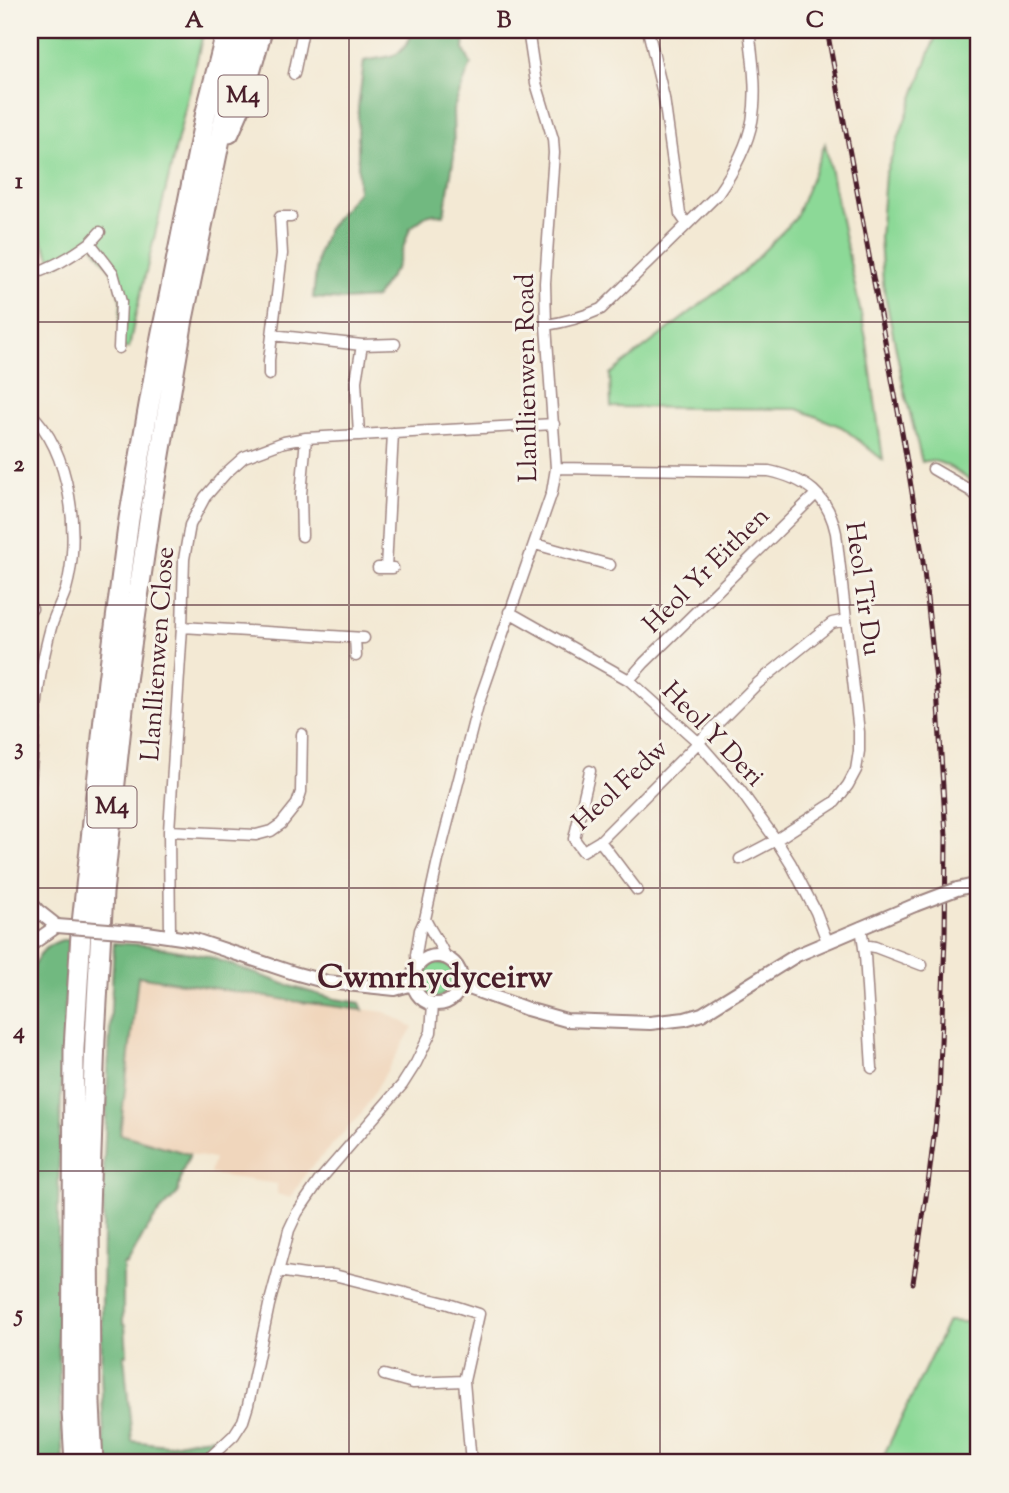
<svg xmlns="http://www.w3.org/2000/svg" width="1009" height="1493" font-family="'Sorts Mill Goudy',serif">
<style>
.built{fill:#f0d6bc}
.green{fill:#8cd997;stroke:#6b7c61;stroke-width:2}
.forest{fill:#71b980;stroke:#5e6c56;stroke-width:2}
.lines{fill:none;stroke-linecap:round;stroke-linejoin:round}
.minor-casing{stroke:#9e8480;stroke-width:13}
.tertiary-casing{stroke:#9e8480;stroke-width:16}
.motorway-casing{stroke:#9e8480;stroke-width:23}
.minor{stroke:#fff;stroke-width:10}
.tertiary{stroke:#fff;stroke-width:12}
.motorway{stroke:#fff;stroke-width:19}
.rail-casing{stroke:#4a1f2b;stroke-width:5}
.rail{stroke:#f7f3e8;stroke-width:2.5;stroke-dasharray:8;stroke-linecap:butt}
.tertiary-bridge-casing{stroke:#9e8480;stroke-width:16;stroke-linecap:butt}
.tertiary-bridge{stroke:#fff;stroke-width:12}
.grid{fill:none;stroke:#4a1f2b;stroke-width:2;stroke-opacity:0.55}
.labels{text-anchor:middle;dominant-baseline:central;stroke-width:6;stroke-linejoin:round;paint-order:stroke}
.shield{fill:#f7f3e8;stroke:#7e5f64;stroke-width:2}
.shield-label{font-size:24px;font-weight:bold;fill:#4a1f2b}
.street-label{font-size:26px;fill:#4a1f2b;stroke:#f7f3e8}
.district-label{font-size:33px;font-weight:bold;fill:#4a1f2b;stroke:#f7f3e8}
.neatline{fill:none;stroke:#4a1f2b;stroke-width:2.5}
.grid-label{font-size:23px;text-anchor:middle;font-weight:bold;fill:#4a1f2b}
</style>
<rect width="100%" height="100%" fill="#f7f3e8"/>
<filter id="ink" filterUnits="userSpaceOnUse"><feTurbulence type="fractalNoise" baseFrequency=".0143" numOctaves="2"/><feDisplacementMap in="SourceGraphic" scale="14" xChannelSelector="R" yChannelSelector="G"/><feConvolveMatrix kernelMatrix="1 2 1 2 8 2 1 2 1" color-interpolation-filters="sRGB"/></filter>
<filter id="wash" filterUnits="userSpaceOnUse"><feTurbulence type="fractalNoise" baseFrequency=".00686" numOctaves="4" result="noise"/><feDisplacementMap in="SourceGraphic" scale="28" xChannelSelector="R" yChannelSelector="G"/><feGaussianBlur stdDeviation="1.57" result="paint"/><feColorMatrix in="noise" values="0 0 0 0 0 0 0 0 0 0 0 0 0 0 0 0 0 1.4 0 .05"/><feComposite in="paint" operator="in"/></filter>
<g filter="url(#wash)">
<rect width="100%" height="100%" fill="#f3e9d4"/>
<path class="built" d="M 138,975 L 293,1001 L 385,1012 L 413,1027 L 362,1113 L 306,1173 L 291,1198 L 277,1194 L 277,1184 L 210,1174 L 214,1159 L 189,1154 L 120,1134 Z"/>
<path class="green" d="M 30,30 L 204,30 L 134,322 L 129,348 L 119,348 L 121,302 L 113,273 L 91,243 L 55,266 L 30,218 Z
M 941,30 L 979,30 L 979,484 L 975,484 C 960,474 940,456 922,462 L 904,389 L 883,284 L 880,238 L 885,175 L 935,38 Z
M 825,144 L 867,343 L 883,460 L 842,427 L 798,409 L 611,407 L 610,374 L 744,271 L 795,219 Z
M 433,963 C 480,959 434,1027 420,984 L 423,972 Z
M 948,1321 L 979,1323 L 979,1463 L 880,1463 Z"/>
<path class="forest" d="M 414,30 L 465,30 L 464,50 L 471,64 L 453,110 L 454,156 L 444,215 L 434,214 L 426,216 L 410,228 L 396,268 L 375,298 L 345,300 L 313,298 L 318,255 L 327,230 L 358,191 L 358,108 L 364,61 C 394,55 401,60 414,30 Z
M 62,940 L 69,940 C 58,1114 53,1289 63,1463 L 30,1463 L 30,1000 C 32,972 31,950 62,940 Z
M 114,943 L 146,945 L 207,956 L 293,987 L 335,999 L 360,1003 L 363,1010 L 293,1001 L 138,976 L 120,1134 L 189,1154 L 189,1157 L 182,1172 L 178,1193 L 157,1215 L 144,1234 L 130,1260 L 127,1264 L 123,1265 L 123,1324 L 125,1325 L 127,1355 L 124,1355 L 132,1441 L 167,1445 L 201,1438 L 221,1437 L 190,1463 L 105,1463 L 101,1374 L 104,1159 Z"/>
</g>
<g filter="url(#ink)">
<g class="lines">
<defs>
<path id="minor" d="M 648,30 L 664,98 L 680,214 L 687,224
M 294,74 L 303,30
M 90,243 L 100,232
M 30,275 C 55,266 69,258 90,243 L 113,273 L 121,302 L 119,348
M 546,325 C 566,322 583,317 601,309 L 717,195 C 758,137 759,106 750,38
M 272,335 L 362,345 L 395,344
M 269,375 L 269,360 L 282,254 L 280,217 L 291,217
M 30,413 C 71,451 81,537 66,589 C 62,601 56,612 52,624 C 48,637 45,651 42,665 C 35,703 34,743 30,782
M 359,435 L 356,381 L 362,345
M 556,468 L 769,471 C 806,479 828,495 836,533 L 859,732 L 859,751 L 856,770 L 848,785 L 835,802 L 776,840 L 740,859
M 933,469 L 971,491 L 979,498
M 302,536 L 301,494 L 306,438
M 535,544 L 610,565
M 378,568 L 393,568
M 386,568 L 393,433
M 30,607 L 32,609
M 509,612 L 629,680 L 698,742 L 740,790 L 776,840 L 791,864 L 816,912 L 827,941
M 182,627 L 364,638
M 355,638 L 356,656
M 629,680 L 644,663 L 816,494
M 590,771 L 574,839 L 583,851 L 600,841 L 758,683 L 832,623 L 846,620
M 169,831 L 256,835 L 271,831 L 281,824 L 297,804 L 301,792 L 302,734
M 600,841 L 637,890
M 425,919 C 431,932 440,943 445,956
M 861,927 L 865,955 L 872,1068
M 170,936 L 169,831 L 182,627 L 184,559 L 190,525 L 205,497 L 226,473 L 244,457 L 284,442 L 306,438 L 554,424
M 864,945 L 875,947 L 922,965
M 417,965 L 416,955 L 420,930 L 425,919 L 438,860 L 478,705 L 552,492 L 556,468 L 546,325 L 545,283 L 554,153 L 553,139 L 536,83 L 528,30
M 278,1271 L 305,1275 L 334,1275 L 445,1303 L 479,1314 L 464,1381
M 384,1375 L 413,1383 L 464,1381 L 471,1463
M 204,1463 L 234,1435 L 243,1421 L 248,1405 L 269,1305 L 285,1246 L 289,1230 L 297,1213 L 319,1181 L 402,1085 L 416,1063 L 431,1032 L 433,1004"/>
<path id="tertiary" d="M 957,889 L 979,884
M 30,902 L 38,911 L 57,926 L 30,945
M 147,933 L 195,940 L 294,973 L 327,982 L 395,989 L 413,984
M413 980a24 24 0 1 1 48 0a24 24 0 1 1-48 0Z
M 461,985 L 527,1009 L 566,1020 L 650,1023 L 685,1019 L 702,1014 L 797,955 L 915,905"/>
<path id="motorway" d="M 229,133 L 240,108 L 262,30
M 75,1463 L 72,1411 L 74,1049 L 81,933 L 108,681 L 129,519 L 161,337 L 206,112 L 227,30
M 93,1463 L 90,1404 L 89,1209 L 95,1038 L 103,893 L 126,681 L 150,514 L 183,319 L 228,100 L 246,30"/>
</defs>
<use href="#minor" class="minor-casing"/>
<use href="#tertiary" class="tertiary-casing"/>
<use href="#motorway" class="motorway-casing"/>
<use href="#minor" class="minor"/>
<use href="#tertiary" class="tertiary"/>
<use href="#motorway" class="motorway"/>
<defs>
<path id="rail" d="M 827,30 L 903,438 L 922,553 L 937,689 L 946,836 L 945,937 L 939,1096 L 928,1184 L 913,1283"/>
</defs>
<use href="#rail" class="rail-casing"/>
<use href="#rail" class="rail"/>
<defs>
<path id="tertiary-bridge" d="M 915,905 L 957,889
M 57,926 L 147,933"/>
</defs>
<use href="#tertiary-bridge" class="tertiary-bridge-casing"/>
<use href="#tertiary-bridge" class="tertiary-bridge"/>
</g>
</g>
<path class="grid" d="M 349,30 L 349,1463M 660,30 L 660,1463M 30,322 L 979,322M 30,605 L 979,605M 30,888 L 979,888M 30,1171 L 979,1171"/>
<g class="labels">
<g class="shield">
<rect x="218.5" y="75.5" width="49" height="41" rx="5"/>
<rect x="87.5" y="786.5" width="49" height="41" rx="5"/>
</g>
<g class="shield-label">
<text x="243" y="96">M4</text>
<text x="112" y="807">M4</text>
</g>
<g class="street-label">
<text transform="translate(528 378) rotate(-91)">Llanllienwen Road</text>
<text transform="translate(707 571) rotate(-45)">Heol Yr Eithen</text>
<text transform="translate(862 589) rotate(82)">Heol Tir Du</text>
<text transform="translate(159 654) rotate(-86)">Llanllienwen Close</text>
<text transform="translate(712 735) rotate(46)">Heol Y Deri</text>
<text transform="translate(621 786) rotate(-43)">Heol Fedw</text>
</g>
<g class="district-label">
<text x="435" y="979">Cwmrhydyceirw</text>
</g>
</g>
<rect width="1009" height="1493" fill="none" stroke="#f7f3e8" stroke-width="77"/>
<rect x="38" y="38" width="932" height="1416" class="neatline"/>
<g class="grid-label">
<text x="194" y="27">A</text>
<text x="504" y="27">B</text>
<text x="815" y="27">C</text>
<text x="19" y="188">1</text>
<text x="19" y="471">2</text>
<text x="19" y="754">3</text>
<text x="19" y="1038">4</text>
<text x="19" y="1321">5</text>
</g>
</svg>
